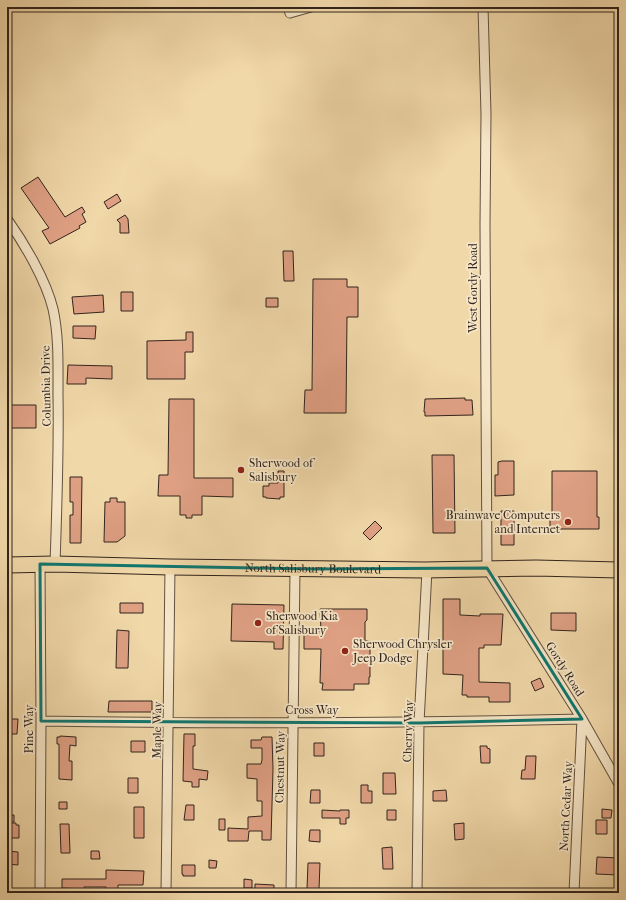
<svg xmlns="http://www.w3.org/2000/svg" width="626" height="900" font-family="'IM FELL French Canon',serif">
<style>
.building{fill:#dfa084;stroke:#31241c}
.lines{fill:none;stroke-linecap:round;stroke-linejoin:round}
.street-casing{stroke:#61513f;stroke-width:11}
.primary-casing{stroke:#31241c;stroke-width:17}
.street{stroke:#f6e6c7;stroke-width:9}
.primary{stroke:#f1d8a9;stroke-width:15}
.marked{fill:none;stroke:#0f766e;stroke-width:3;stroke-linejoin:round}
.poi-dot{fill:#8f2418;stroke:#f6e6c7;stroke-width:1.5}
.labels{text-anchor:middle;dominant-baseline:central;stroke-width:3.5;stroke-linejoin:round;paint-order:stroke}
.street-label{font-size:12px;fill:#31241c;stroke:#f6e6c7}
.poi-label{font-size:12px;fill:#31241c;stroke:#f6e6c7;text-anchor:start}
</style>
<rect width="100%" height="100%" fill="#f1d8a9"/>
<filter id="stains"><feTurbulence type="fractalNoise" baseFrequency=".005" numOctaves="4"/><feColorMatrix values="0 0 0 0 .2 0 0 0 0 .09 0 0 0 0 .02 0 0 0 .5 -.17"/></filter>
<radialGradient id="worn" r=".72"><stop offset=".6" stop-color="#630" stop-opacity="0"/><stop offset="1" stop-color="#630" stop-opacity=".3"/></radialGradient>
<path class="building" d="M 38,177 L 65,217 L 82,207 L 85,212 L 82,214 L 86,222 L 79,226 L 80,228 L 50,244 L 42,231 L 49,228 L 21,188 Z
M 117,194 L 121,201 L 108,209 L 104,202 Z
M 125,215 L 128,219 L 129,233 L 120,233 L 120,223 L 117,220 Z
M 283,251 L 293,251 L 294,281 L 284,281 Z
M 313,279 L 347,279 L 347,287 L 358,287 L 358,317 L 347,317 L 346,413 L 304,413 L 305,390 L 312,390 Z
M 121,292 L 133,292 L 133,311 L 121,311 Z
M 103,295 L 104,312 L 74,314 L 72,297 Z
M 266,298 L 278,298 L 278,307 L 266,307 Z
M 73,326 L 96,326 L 95,339 L 73,338 Z
M 186,332 L 193,332 L 193,352 L 185,352 L 185,379 L 147,379 L 147,341 L 186,340 Z
M 68,365 L 112,366 L 112,379 L 86,378 L 86,384 L 67,384 Z
M 465,398 L 465,400 L 472,400 L 473,415 L 425,416 L 425,412 L 424,412 L 425,399 Z
M 169,399 L 194,399 L 194,478 L 233,478 L 233,497 L 202,496 L 202,515 L 192,515 L 192,518 L 186,518 L 186,515 L 180,515 L 180,496 L 158,496 L 159,475 L 168,475 Z
M 7,405 L 36,405 L 36,428 L 7,428 Z
M 432,455 L 454,455 L 455,533 L 433,533 Z
M 502,461 L 514,461 L 514,495 L 495,496 L 495,475 L 498,475 L 498,462 Z
M 278,471 L 284,471 L 284,497 L 280,497 L 280,499 L 266,498 L 266,497 L 263,497 L 263,486 L 269,486 L 269,483 L 278,483 Z
M 552,471 L 597,471 L 597,517 L 599,517 L 599,529 L 550,529 L 550,517 L 552,517 Z
M 70,477 L 82,477 L 81,543 L 70,543 L 70,515 L 73,515 L 73,502 L 70,502 Z
M 110,498 L 117,498 L 117,502 L 125,502 L 125,536 L 117,542 L 104,542 L 105,502 L 110,502 Z
M 501,511 L 514,511 L 514,545 L 501,545 Z
M 375,521 L 382,528 L 370,540 L 363,533 Z
M 443,599 L 460,599 L 460,615 L 480,616 L 480,614 L 503,614 L 501,645 L 484,645 L 484,648 L 479,648 L 479,682 L 510,683 L 510,702 L 489,702 L 489,697 L 467,697 L 467,695 L 462,695 L 463,675 L 443,674 Z
M 120,603 L 143,603 L 143,613 L 120,613 Z
M 232,604 L 284,605 L 283,649 L 274,649 L 274,642 L 231,641 Z
M 320,609 L 367,609 L 367,620 L 365,622 L 365,641 L 370,641 L 370,677 L 369,677 L 369,684 L 354,684 L 354,690 L 322,690 L 323,683 L 320,683 L 321,649 L 304,649 L 304,631 L 321,631 Z
M 551,613 L 576,613 L 576,631 L 551,630 Z
M 117,630 L 129,631 L 128,668 L 116,668 Z
M 540,678 L 544,687 L 535,691 L 531,682 Z
M 109,701 L 152,701 L 152,712 L 108,712 Z
M 8,719 L 18,719 L 17,734 L 8,734 Z
M 184,734 L 195,734 L 195,746 L 193,746 L 193,769 L 208,771 L 207,780 L 199,779 L 199,787 L 192,787 L 192,782 L 183,781 Z
M 60,736 L 76,737 L 76,746 L 70,745 L 69,761 L 72,761 L 72,780 L 59,779 L 59,744 L 57,744 L 57,737 L 60,737 Z
M 262,737 L 272,737 L 273,769 L 271,840 L 262,840 L 262,831 L 249,831 L 248,841 L 228,841 L 228,828 L 248,829 L 248,817 L 262,816 L 262,801 L 257,801 L 257,779 L 247,778 L 247,764 L 261,764 L 262,760 L 262,748 L 251,748 L 251,740 L 261,740 Z
M 131,741 L 145,741 L 145,752 L 131,752 Z
M 314,743 L 324,743 L 324,756 L 314,756 Z
M 480,746 L 487,746 L 487,748 L 490,749 L 490,763 L 481,763 Z
M 526,756 L 536,756 L 535,779 L 521,779 L 522,770 L 525,770 Z
M 383,773 L 395,773 L 396,794 L 383,794 Z
M 128,778 L 138,778 L 138,793 L 128,793 Z
M 361,785 L 368,785 L 368,791 L 372,791 L 372,803 L 361,803 Z
M 311,790 L 320,790 L 320,803 L 310,803 Z
M 446,790 L 447,801 L 433,801 L 433,791 Z
M 59,802 L 67,802 L 67,809 L 59,809 Z
M 186,805 L 194,805 L 194,820 L 184,820 Z
M 134,807 L 144,807 L 144,838 L 134,838 Z
M 602,809 L 612,810 L 611,818 L 602,818 Z
M 322,810 L 340,811 L 340,810 L 349,810 L 349,818 L 346,818 L 346,824 L 340,824 L 340,818 L 322,818 Z
M 387,810 L 396,810 L 396,820 L 387,820 Z
M 7,815 L 14,815 L 14,822 L 7,822 Z
M 219,819 L 225,819 L 225,830 L 219,830 Z
M 596,820 L 607,820 L 607,834 L 596,834 Z
M 9,823 L 16,823 L 16,825 L 19,825 L 19,838 L 9,838 Z
M 464,823 L 464,839 L 455,840 L 454,824 Z
M 60,824 L 69,824 L 70,853 L 61,853 Z
M 310,830 L 320,830 L 320,842 L 309,841 Z
M 392,847 L 393,869 L 383,869 L 382,848 Z
M 7,851 L 18,852 L 18,865 L 7,864 Z
M 91,851 L 99,851 L 100,859 L 91,859 Z
M 597,857 L 619,858 L 618,875 L 596,874 Z
M 209,860 L 217,861 L 216,868 L 209,868 Z
M 308,863 L 320,863 L 319,889 L 307,889 Z
M 182,865 L 195,865 L 195,876 L 183,876 L 183,874 L 182,874 Z
M 106,870 L 144,871 L 143,885 L 118,885 L 118,893 L 106,893 L 106,887 L 84,887 L 84,889 L 62,888 L 62,879 L 106,879 Z
M 244,879 L 252,880 L 252,888 L 244,888 Z
M 255,884 L 274,885 L 274,892 L 255,893 Z"/>
<g class="lines">
<defs>
<path id="street" d="M 288,7 L 290,13 L 311,7
M 483,7 L 486,114 L 485,224 L 487,568 L 582,719 L 619,784
M 7,219 C 24,243 46,280 53,309 C 59,336 58,365 58,394 C 59,450 57,507 55,564
M 41,721 C 221,724 402,723 582,719 L 574,893
M 40,893 L 41,721 L 40,564
M 166,893 L 170,567
M 291,893 L 295,569
M 417,893 L 419,723 L 427,570"/>
<g id="primary">
<path id="s1" d="M 7,565 L 55,564 L 170,567 L 424,570 L 536,568 L 619,570"/>
</g>
</defs>
<use href="#street" class="street-casing"/>
<use href="#primary" class="primary-casing"/>
<use href="#street" class="street"/>
<use href="#primary" class="primary"/>
</g>
<path class="marked" d="M 40,564 L 315,569 L 487,568 L 582,719 L 419,723 L 41,721 Z"/>
<g class="poi-dot">
<circle cx="241" cy="470" r="4"/>
<circle cx="568" cy="522" r="4"/>
<circle cx="258" cy="623" r="4"/>
<circle cx="345" cy="651" r="4"/>
</g>
<g class="labels">
<g class="street-label">
<text transform="translate(473 288) rotate(-90)">West Gordy Road</text>
<text transform="translate(46 386) rotate(-91)">Columbia Drive</text>
<text stroke="none"><textPath href="#s1" startOffset="306">North Salisbury Boulevard</textPath></text>
<text transform="translate(565 669) rotate(58)">Gordy Road</text>
<text x="312" y="710">Cross Way</text>
<text transform="translate(29 729) rotate(-90)">Pine Way</text>
<text transform="translate(157 730) rotate(-89)">Maple Way</text>
<text transform="translate(408 731) rotate(-88)">Cherry Way</text>
<text transform="translate(280 767) rotate(-89)">Chestnut Way</text>
<text transform="translate(566 806) rotate(-87)">North Cedar Way</text>
</g>
<g class="poi-label">
<text x="249" y="463">Sherwood of<tspan x="249" dy="14">Salisbury</tspan></text>
<text x="560" y="515" text-anchor="end">Brainwave Computers<tspan x="560" dy="14">and Internet</tspan></text>
<text x="266" y="616">Sherwood Kia<tspan x="266" dy="14">of Salisbury</tspan></text>
<text x="353" y="644">Sherwood Chrysler<tspan x="353" dy="14">Jeep Dodge</tspan></text>
</g>
</g>
<rect width="626" height="900" fill="none" stroke="#f1d8a9" stroke-width="24"/>
<rect x="8" y="8" width="610" height="884" fill="none" stroke="#31241c" stroke-width="2"/>
<rect x="12" y="12" width="602" height="876" fill="none" stroke="#31241c"/>
<rect width="100%" height="100%" filter="url(#stains)"/>
<rect width="100%" height="100%" fill="url(#worn)"/>
</svg>
